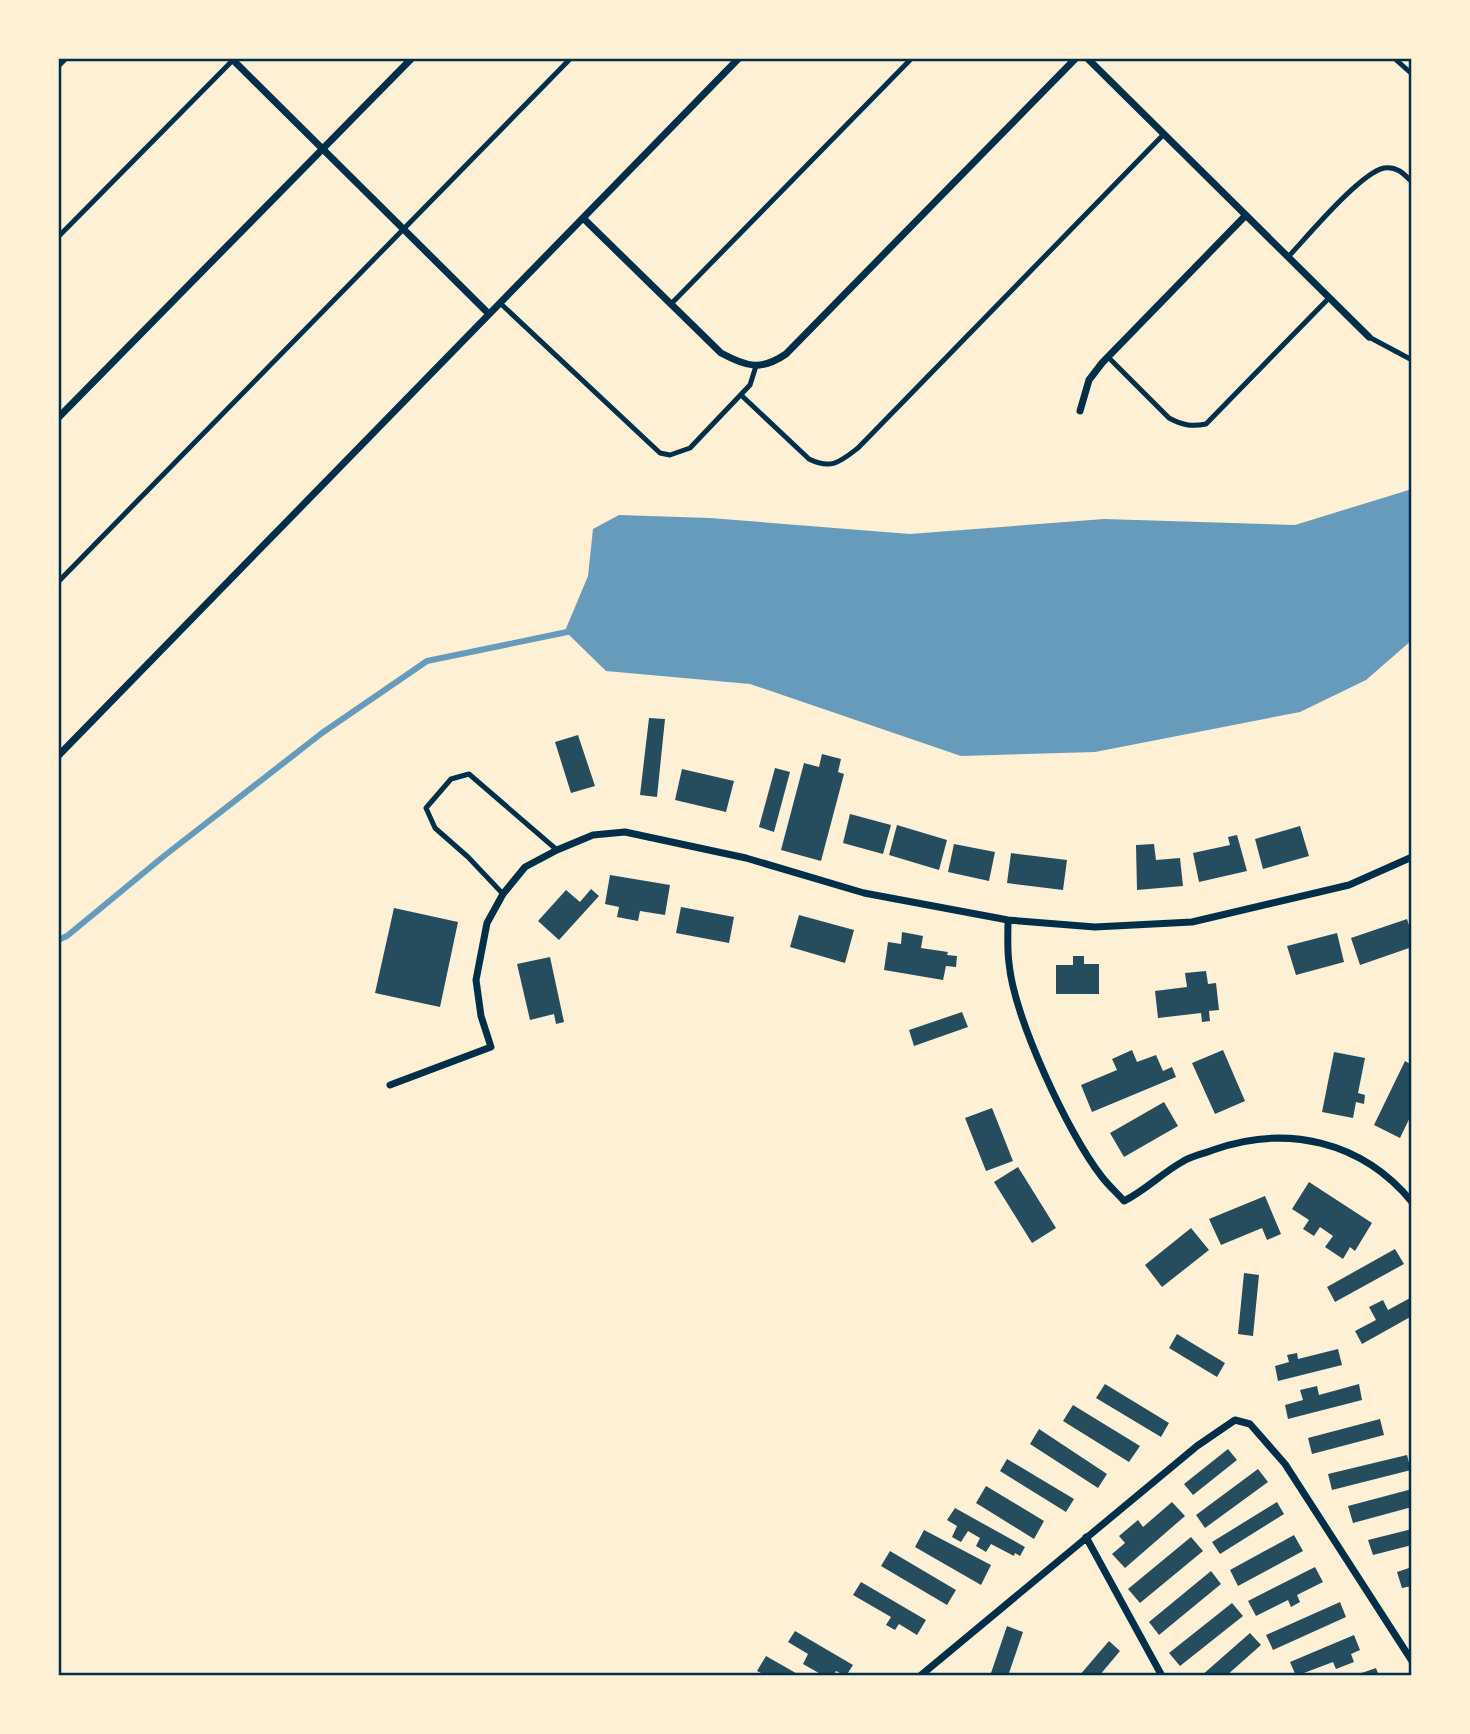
<svg xmlns="http://www.w3.org/2000/svg" width="1470" height="1734" font-family="'Alegreya Sans',sans-serif">
<style>
.water{fill:#669bbc}
.lines{fill:none;stroke-linecap:round;stroke-linejoin:round}
.stream{stroke:#669bbc;stroke-width:6}
.building{fill:#264d5e}
.service{stroke:#003049;stroke-width:5}
.minor{stroke:#003049;stroke-width:7}
.neatline{fill:none;stroke:#003049;stroke-width:2.5}
</style>
<rect width="100%" height="100%" fill="#fdf0d5"/>
<path class="water" d="M 1412,489 L 1412,640 L 1366,680 L 1300,712 L 1095,752 L 961,756 L 750,684 L 606,671 L 565,631 L 588,576 L 593,529 L 619,515 L 710,518 L 910,534 L 1104,519 L 1295,525 Z"/>
<g class="lines">
<path class="stream" d="M 58,940 L 67,936 L 164,856 L 322,733 L 427,661 L 572,631"/>
</g>
<path class="building" d="M 649,718 L 665,719 L 657,797 L 640,795 Z
M 578,735 L 595,786 L 571,793 L 555,742 Z
M 822,754 L 841,759 L 838,772 L 844,774 L 821,861 L 781,850 L 804,763 L 819,767 Z
M 775,768 L 790,772 L 774,832 L 759,827 Z
M 682,769 L 734,781 L 726,812 L 675,800 Z
M 850,814 L 891,825 L 883,854 L 843,843 Z
M 897,825 L 947,840 L 939,870 L 889,855 Z
M 1300,826 L 1309,856 L 1263,869 L 1255,839 Z
M 1237,835 L 1247,871 L 1199,882 L 1193,853 L 1230,845 L 1228,837 Z
M 954,844 L 995,852 L 989,881 L 948,872 Z
M 1154,844 L 1156,860 L 1180,858 L 1183,886 L 1137,890 L 1136,845 Z
M 1011,853 L 1067,860 L 1063,890 L 1007,883 Z
M 610,875 L 670,885 L 665,915 L 640,911 L 638,921 L 617,917 L 619,907 L 605,904 Z
M 591,889 L 599,896 L 559,940 L 538,921 L 566,890 L 580,902 Z
M 681,907 L 734,917 L 729,943 L 676,933 Z
M 394,908 L 458,922 L 440,1007 L 375,993 Z
M 799,915 L 854,930 L 845,963 L 790,947 Z
M 1407,919 L 1412,934 L 1412,947 L 1360,965 L 1351,938 Z
M 902,932 L 923,936 L 921,948 L 948,952 L 947,955 L 957,956 L 956,967 L 946,966 L 943,980 L 884,970 L 888,942 L 901,944 Z
M 1337,933 L 1344,962 L 1296,975 L 1287,946 Z
M 1073,956 L 1084,956 L 1084,964 L 1099,964 L 1099,994 L 1056,994 L 1056,965 L 1073,965 Z
M 550,957 L 564,1022 L 556,1024 L 554,1014 L 530,1020 L 517,964 Z
M 1206,971 L 1208,984 L 1216,983 L 1219,1010 L 1209,1011 L 1210,1021 L 1202,1022 L 1201,1013 L 1158,1018 L 1155,991 L 1187,987 L 1185,973 Z
M 962,1012 L 968,1027 L 914,1046 L 909,1030 Z
M 1132,1050 L 1137,1062 L 1156,1055 L 1163,1071 L 1172,1067 L 1176,1077 L 1092,1112 L 1081,1085 L 1117,1070 L 1112,1059 Z
M 1223,1050 L 1245,1101 L 1215,1114 L 1192,1063 Z
M 1334,1052 L 1365,1058 L 1358,1093 L 1365,1095 L 1364,1104 L 1356,1102 L 1353,1118 L 1322,1112 Z
M 1405,1061 L 1412,1065 L 1412,1113 L 1400,1138 L 1374,1125 Z
M 1164,1102 L 1178,1126 L 1124,1157 L 1110,1133 Z
M 992,1108 L 1013,1161 L 986,1171 L 965,1118 Z
M 1018,1167 L 1056,1228 L 1032,1243 L 994,1182 Z
M 1309,1182 L 1372,1223 L 1355,1251 L 1350,1247 L 1343,1259 L 1325,1247 L 1333,1236 L 1320,1227 L 1314,1236 L 1303,1229 L 1309,1220 L 1292,1209 Z
M 1265,1196 L 1281,1234 L 1267,1240 L 1262,1228 L 1221,1245 L 1209,1219 Z
M 1191,1228 L 1209,1250 L 1162,1287 L 1145,1265 Z
M 1395,1249 L 1404,1264 L 1335,1302 L 1327,1287 Z
M 1244,1273 L 1259,1275 L 1253,1336 L 1238,1334 Z
M 1412,1297 L 1412,1316 L 1362,1344 L 1355,1331 L 1376,1320 L 1369,1307 L 1383,1300 L 1388,1310 Z
M 1177,1334 L 1225,1363 L 1217,1377 L 1169,1348 Z
M 1338,1349 L 1342,1365 L 1278,1381 L 1275,1366 L 1289,1362 L 1287,1355 L 1297,1353 L 1298,1359 Z
M 1105,1384 L 1169,1423 L 1161,1437 L 1096,1398 Z
M 1359,1384 L 1362,1400 L 1288,1419 L 1285,1405 L 1303,1400 L 1300,1390 L 1317,1386 L 1319,1395 Z
M 1073,1405 L 1140,1446 L 1129,1462 L 1063,1421 Z
M 1380,1419 L 1384,1435 L 1312,1454 L 1308,1438 Z
M 1039,1429 L 1107,1474 L 1098,1488 L 1030,1444 Z
M 1228,1449 L 1237,1460 L 1193,1495 L 1184,1484 Z
M 1407,1455 L 1411,1470 L 1332,1490 L 1328,1474 Z
M 1007,1459 L 1074,1499 L 1066,1512 L 1000,1471 Z
M 1258,1469 L 1268,1482 L 1205,1528 L 1196,1515 Z
M 986,1486 L 1044,1521 L 1034,1539 L 976,1503 Z
M 1412,1489 L 1412,1507 L 1353,1523 L 1348,1506 Z
M 1172,1502 L 1185,1516 L 1125,1568 L 1112,1554 L 1125,1543 L 1119,1536 L 1138,1520 L 1143,1527 Z
M 1277,1502 L 1284,1514 L 1220,1554 L 1212,1542 Z
M 955,1508 L 1025,1547 L 1020,1556 L 1015,1553 L 1014,1556 L 991,1544 L 986,1552 L 976,1546 L 980,1538 L 968,1531 L 961,1542 L 952,1537 L 957,1526 L 947,1520 Z
M 1412,1529 L 1412,1545 L 1373,1555 L 1368,1540 Z
M 924,1530 L 991,1565 L 981,1585 L 915,1547 Z
M 1294,1535 L 1303,1551 L 1238,1586 L 1230,1570 Z
M 1191,1537 L 1203,1551 L 1140,1603 L 1128,1589 Z
M 890,1551 L 956,1590 L 947,1605 L 881,1566 Z
M 1315,1567 L 1323,1582 L 1297,1595 L 1300,1602 L 1291,1607 L 1288,1600 L 1256,1616 L 1248,1601 Z
M 1412,1567 L 1412,1586 L 1402,1588 L 1397,1572 Z
M 1211,1571 L 1221,1584 L 1159,1635 L 1149,1622 Z
M 861,1582 L 926,1620 L 917,1635 L 899,1624 L 895,1630 L 886,1625 L 891,1617 L 853,1595 Z
M 1340,1602 L 1346,1617 L 1273,1650 L 1266,1635 Z
M 1232,1603 L 1243,1616 L 1180,1666 L 1169,1653 Z
M 1007,1626 L 1023,1632 L 1008,1676 L 990,1676 Z
M 795,1631 L 853,1665 L 846,1676 L 836,1671 L 833,1676 L 824,1676 L 803,1664 L 808,1654 L 788,1642 Z
M 1250,1633 L 1261,1645 L 1226,1676 L 1201,1676 Z
M 1354,1635 L 1360,1650 L 1351,1654 L 1354,1662 L 1336,1669 L 1333,1662 L 1296,1676 L 1290,1662 Z
M 1109,1641 L 1120,1651 L 1099,1676 L 1079,1676 Z
M 766,1656 L 801,1676 L 767,1676 L 757,1671 Z
M 1376,1668 L 1379,1676 L 1353,1676 Z"/>
<g class="lines">
<path class="service" d="M 1394,58 L 1412,74
M 58,237 L 235,58
M 1288,257 C 1307,237 1360,173 1384,168 C 1397,166 1404,174 1412,182
M 500,303 L 660,453 L 670,455 L 690,448 L 750,385 L 756,366
M 671,304 L 912,58
M 1369,337 L 1412,360
M 1108,357 L 1169,418 C 1182,425 1191,427 1206,424 L 1329,298
M 741,395 L 809,459 C 831,470 840,462 858,448 L 1164,134
M 58,582 L 571,58
M 503,894 L 468,857 L 435,828 L 426,808 L 451,779 L 469,774 L 557,850"/>
<path class="minor" d="M 231,58 L 489,314
M 1087,58 L 1369,337
M 58,65 L 65,58
M 583,218 L 721,353 C 747,367 761,371 786,354 L 1076,58
M 1080,411 L 1089,380 L 1102,363 L 1246,215
M 58,418 L 412,58
M 58,756 L 739,58
M 1008,920 C 1008,934 1007,949 1009,963 C 1014,1017 1068,1134 1102,1177 C 1109,1186 1117,1193 1124,1201 C 1146,1190 1162,1173 1182,1162 C 1191,1156 1203,1154 1213,1150 C 1287,1124 1362,1141 1412,1202
M 390,1085 L 491,1047 L 481,1016 L 476,980 L 487,923 L 503,894 L 525,867 L 557,850 L 593,835 L 625,832 L 746,858 L 864,893 L 1008,920 L 1095,927 L 1192,922 L 1349,885 L 1412,857
M 1086,1537 L 1162,1676
M 920,1676 L 1197,1446 L 1235,1420 L 1250,1424 L 1285,1464 L 1412,1661"/>
</g>
<rect width="1470" height="1734" fill="none" stroke="#fdf0d5" stroke-width="119"/>
<rect x="60" y="60" width="1350" height="1614" class="neatline"/>
</svg>
